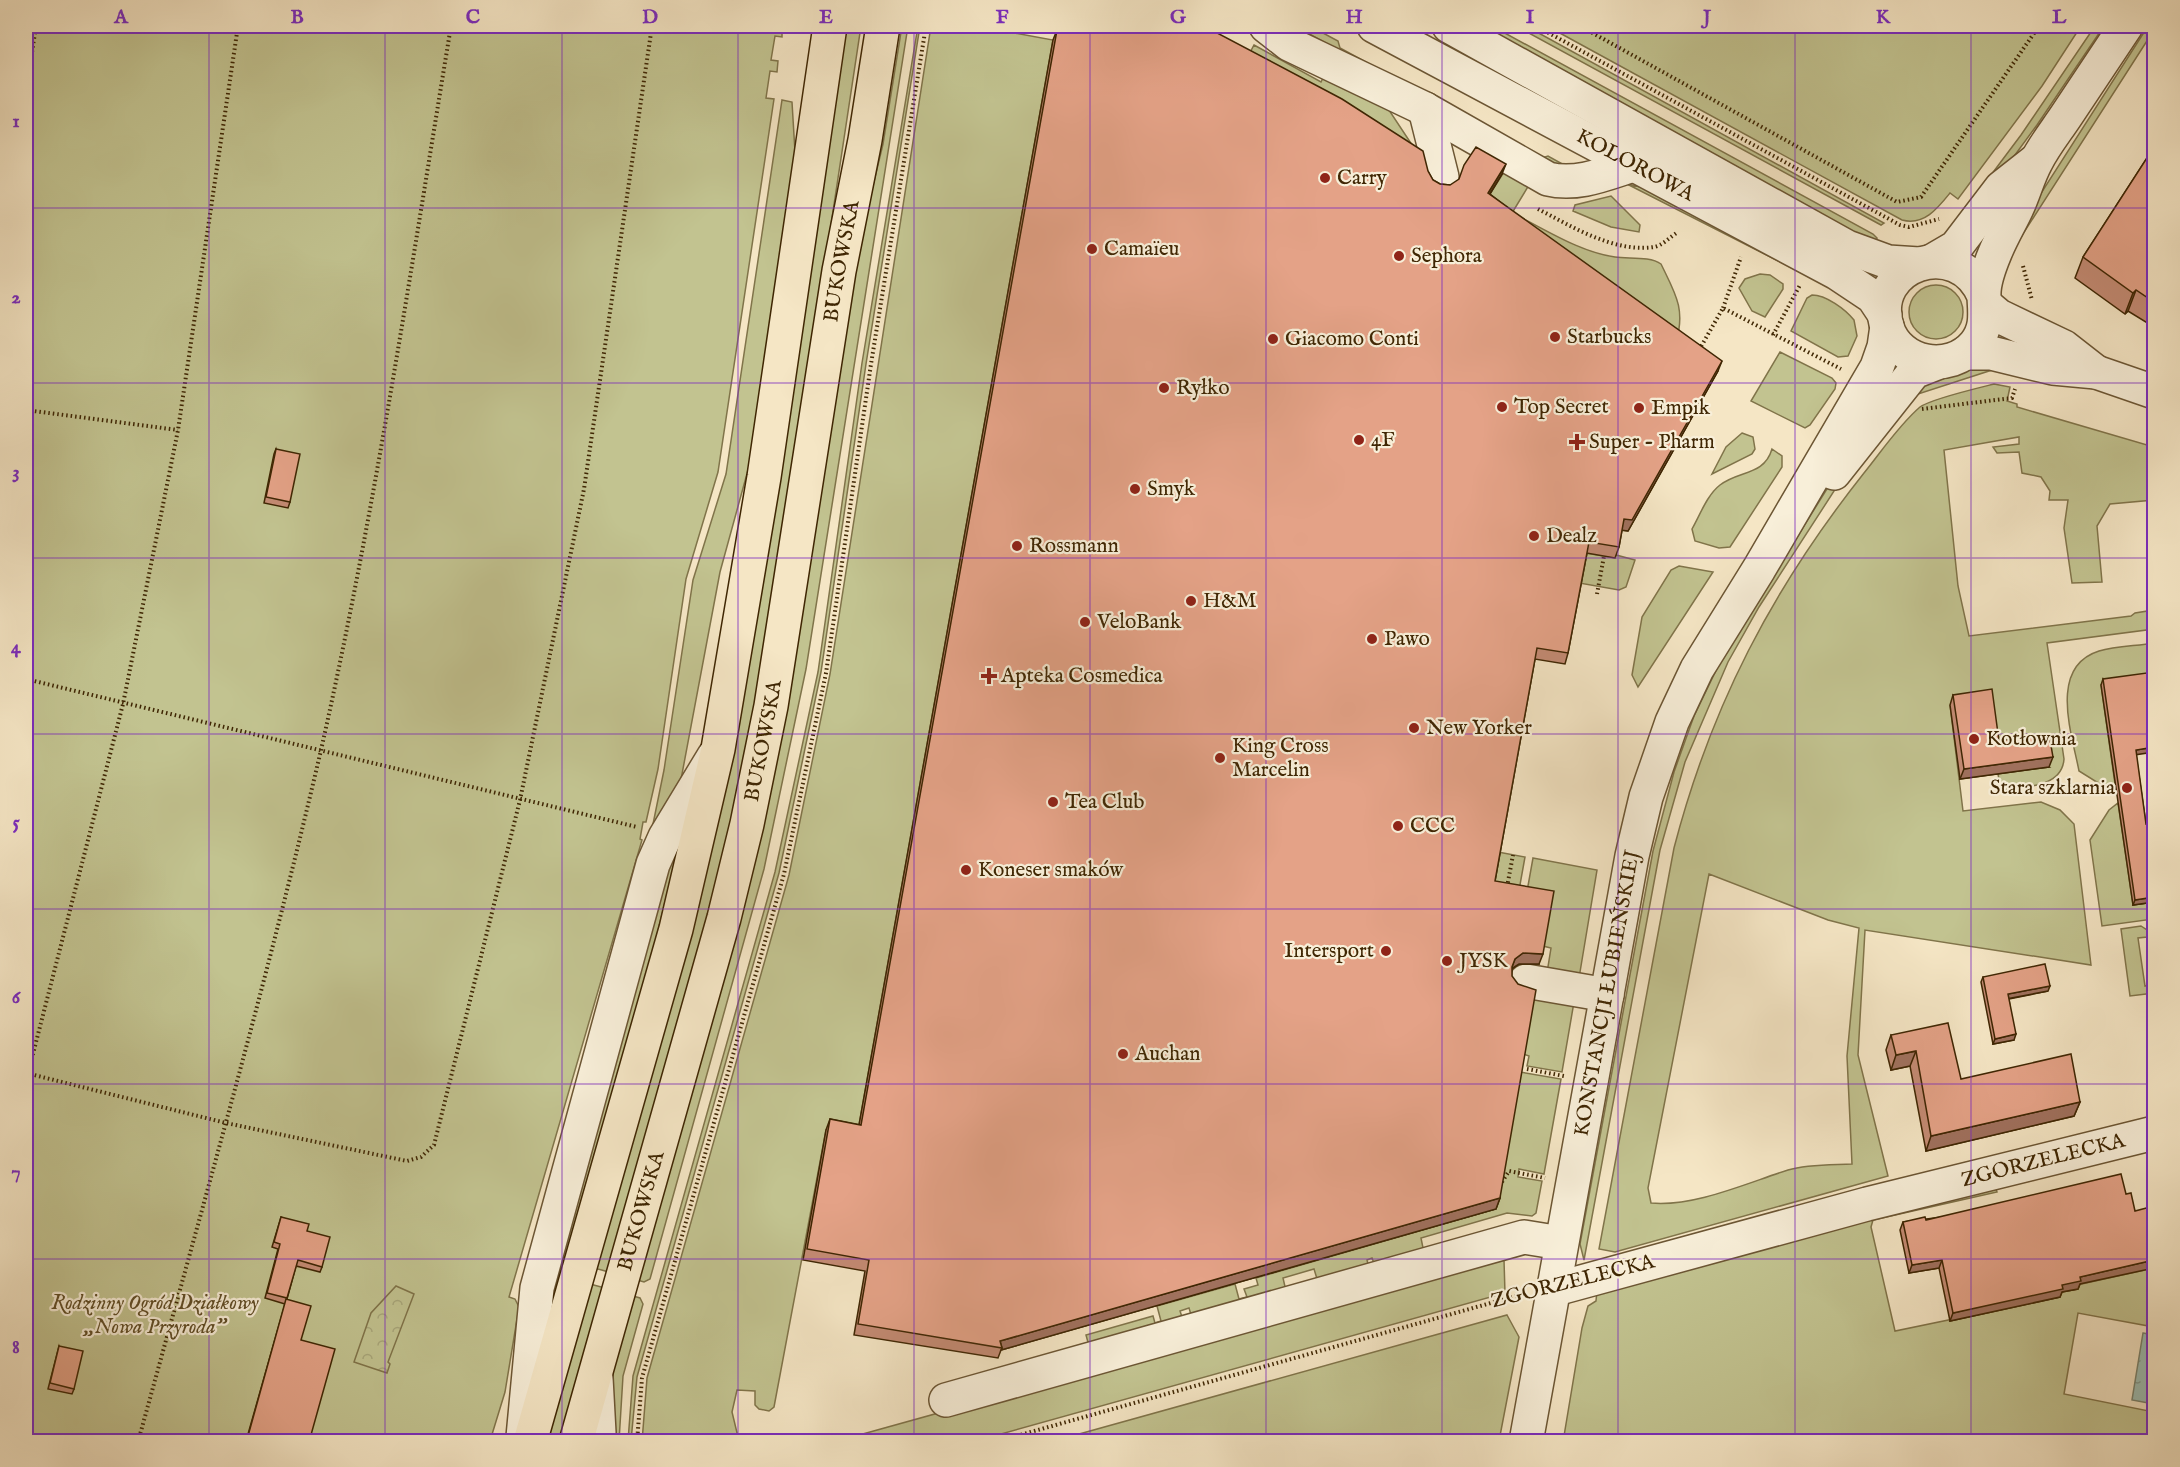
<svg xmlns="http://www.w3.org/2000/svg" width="2180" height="1467" font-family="'IM FELL English',serif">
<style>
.green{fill:#c2c390;stroke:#80744a;stroke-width:1.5;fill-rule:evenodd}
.forest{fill:url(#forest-crowns);stroke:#80744a;stroke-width:1.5}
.water{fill:url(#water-ripples);stroke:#77826e;stroke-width:1.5}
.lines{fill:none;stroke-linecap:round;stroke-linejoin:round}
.minor-casing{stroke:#6c5634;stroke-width:36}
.major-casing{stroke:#3f2603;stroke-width:36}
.path{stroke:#3f2603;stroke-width:4;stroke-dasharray:1.5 3;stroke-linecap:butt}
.minor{stroke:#f8efd9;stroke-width:33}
.major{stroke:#f5e6c5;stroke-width:33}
.wall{fill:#c48b74;stroke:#3f2603;stroke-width:1.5}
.shaded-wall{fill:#a0715e;stroke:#3f2603;stroke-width:1.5}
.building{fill:#e4a287;stroke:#3f2603;stroke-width:1.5}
.grid{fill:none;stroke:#7b2cbf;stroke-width:1.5;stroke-opacity:0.55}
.poi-dot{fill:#8f2418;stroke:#f8efd9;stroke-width:2}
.labels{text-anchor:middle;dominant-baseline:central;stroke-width:4.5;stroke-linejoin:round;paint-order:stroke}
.street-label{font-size:21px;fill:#3f2603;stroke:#f8efd9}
.poi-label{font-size:21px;fill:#3f2603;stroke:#f8efd9;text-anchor:start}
.park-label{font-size:21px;font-style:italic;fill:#604d26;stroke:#f8efd9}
.neatline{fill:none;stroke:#7b2cbf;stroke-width:2}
.grid-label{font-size:20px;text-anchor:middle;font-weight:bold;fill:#7b2cbf}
</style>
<defs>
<pattern id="forest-crowns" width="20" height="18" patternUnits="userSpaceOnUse" patternTransform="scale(1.5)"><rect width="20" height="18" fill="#c2c390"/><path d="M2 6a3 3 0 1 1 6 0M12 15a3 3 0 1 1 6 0" fill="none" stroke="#a8a77b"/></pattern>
<pattern id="water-ripples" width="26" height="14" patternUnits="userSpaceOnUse" patternTransform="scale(1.5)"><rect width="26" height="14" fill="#9cbfb6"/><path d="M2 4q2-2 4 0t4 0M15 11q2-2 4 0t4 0" fill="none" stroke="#819b92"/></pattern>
</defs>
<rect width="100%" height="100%" fill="#f5e6c5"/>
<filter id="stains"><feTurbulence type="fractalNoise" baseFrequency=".00333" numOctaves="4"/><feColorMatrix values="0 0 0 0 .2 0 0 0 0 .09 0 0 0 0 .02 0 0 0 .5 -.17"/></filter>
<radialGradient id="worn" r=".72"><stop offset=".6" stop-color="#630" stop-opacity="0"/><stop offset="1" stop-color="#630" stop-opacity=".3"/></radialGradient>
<path class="green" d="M 26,26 L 782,26 L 782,37 L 775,36 L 771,60 L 778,61 L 777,72 L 770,71 L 766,98 L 774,99 L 718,472 L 686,579 L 658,769 L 646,822 L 643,822 L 640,839 L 642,840 L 509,1297 L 515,1299 L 519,1307 L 505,1392 L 490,1441 L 26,1441 Z
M 843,26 L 861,26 L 770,628 L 728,839 L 698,961 L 609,1272 L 594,1268 L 683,957 Z
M 902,26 L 908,26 L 806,669 L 764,869 L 650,1279 L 644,1282 L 637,1280 L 852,273 L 883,144 Z
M 918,26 L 920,26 L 866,364 L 821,672 L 779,873 L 637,1377 L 631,1441 L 628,1441 L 633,1376 L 775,872 L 818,672 L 862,363 Z
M 931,26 L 1015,26 L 1014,33 L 1053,40 L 857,1136 L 826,1130 L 774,1407 L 769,1411 L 759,1409 L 755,1405 L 755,1391 L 737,1390 L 732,1412 L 739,1441 L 642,1442 L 647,1378 L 789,875 L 830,674 Z
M 1295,26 L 1310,26 L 1338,41 L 1340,48 L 1542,158 L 1548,156 L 1575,171 L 1551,168 Z
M 1475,26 L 1492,26 L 1873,234 L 1877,238 L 1876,249 Z
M 1516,26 L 1526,26 L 1884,223 L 1881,225 Z
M 1547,26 L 2081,26 L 2042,86 L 1958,199 L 1950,193 C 1938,208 1924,226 1902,220 Z
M 2095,26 L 2104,26 L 2037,125 L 1974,211 L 1973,199 L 2021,135 Z
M 2148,26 L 2154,26 L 2154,30 L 2019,240 L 2013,237 Z
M 1254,45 L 1321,82 L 1327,70 L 1385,104 L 1426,166 L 1246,60 Z
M 782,100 L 792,102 L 795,152 L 751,459 L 720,572 L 676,806 L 661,824 L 653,824 L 664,770 L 693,580 L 726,474 Z
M 1504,172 L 1529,185 L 1512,213 C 1545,229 1579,252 1615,257 C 1629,259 1650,256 1661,264 C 1675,293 1686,309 1676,342 L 1484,203 Z
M 1627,184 L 1645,188 L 1841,293 Z
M 1611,196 L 1640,225 L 1639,232 L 1611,227 L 1573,211 L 1575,205 Z
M 1760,274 L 1770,275 L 1783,284 L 1783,289 L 1765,317 L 1752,311 L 1739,288 L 1745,279 Z
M1909 312a27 27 0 1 1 54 0a27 27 0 1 1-54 0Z
M 1812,295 C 1826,295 1845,309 1854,320 L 1857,336 L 1848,356 L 1838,357 L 1791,331 L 1807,298 Z
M 1780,352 L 1832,378 L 1836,383 L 1835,389 L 1810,425 L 1805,428 L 1751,401 Z
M 1995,367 L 1992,370 L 1912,396 L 1913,385 L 1953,370 Z
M 1994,384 L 2010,387 L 2007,401 L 2017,404 L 2017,407 L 2154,447 L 2154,500 L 2110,504 L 2097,526 L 2102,582 L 2072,583 L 2064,528 L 2068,500 L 2049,500 L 2050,491 L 2041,477 L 2022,473 L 2019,452 L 1997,453 L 1993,447 L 2019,444 L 2019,437 L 1944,450 L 1958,586 L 1969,636 L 2131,616 L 2135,613 L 2154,610 L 2154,629 L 2047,643 L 2064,759 C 2062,788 2024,787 2001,790 L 1998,774 L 1950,705 L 1963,811 L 2041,802 L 2060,810 L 2074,824 L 2091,965 L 1865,930 L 1858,1055 L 1888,1176 L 1615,1252 L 1599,1249 L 1674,848 C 1711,706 1772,589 1864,473 C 1881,452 1899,425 1920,407 C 1931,399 1978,388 1994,384 ZM 1709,874 L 1828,920 L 1859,928 L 1847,1056 L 1852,1164 C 1832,1165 1808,1164 1788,1170 C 1747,1183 1694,1207 1651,1203 L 1648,1188 Z
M 1742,433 L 1753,437 L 1755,449 L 1752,454 L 1712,474 L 1726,447 Z
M 1772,449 L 1782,456 L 1782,467 L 1730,547 L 1719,548 L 1695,541 L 1692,529 C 1700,515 1707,495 1720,485 C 1739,470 1764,476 1772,449 Z
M 1830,484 L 1836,488 L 1759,607 L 1728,662 L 1685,762 L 1660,850 L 1584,1260 L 1580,1244 L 1653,851 L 1674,772 L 1694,716 L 1723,656 Z
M 1585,553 L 1615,558 L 1616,555 L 1635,560 L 1626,587 L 1619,590 L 1579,583 Z
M 1679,566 L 1713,572 L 1638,687 L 1632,675 L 1642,617 L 1671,570 Z
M 2154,643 L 2154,677 L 2101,685 L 2116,791 L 2111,791 L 2079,771 C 2072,734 2048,667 2099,651 C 2116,646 2137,646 2154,643 Z
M 2118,803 L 2133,905 L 2154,902 L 2154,927 L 2153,919 L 2102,926 L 2090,840 L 2109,810 Z
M 678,849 L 653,951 L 567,1259 L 555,1256 L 669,850 Z
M 1498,852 L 1525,857 L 1518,896 L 1491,891 Z
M 1533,858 L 1597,870 L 1579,978 L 1547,973 L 1551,948 L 1543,946 L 1526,897 Z
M 2141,926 L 2147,930 L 2147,937 L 2138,938 L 2145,986 L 2154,984 L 2154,993 L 2130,996 L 2121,929 Z
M 1533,995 L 1574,1002 L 1562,1072 L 1527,1066 L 1529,1056 L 1523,1054 Z
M 1520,1072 L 1561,1079 L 1544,1174 L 1519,1169 L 1518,1177 L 1542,1181 L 1536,1213 L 1532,1216 L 1507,1213 L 1421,1238 L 1424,1253 L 1375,1266 L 1372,1258 L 1367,1260 L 1369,1268 L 1318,1282 L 1314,1269 L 1283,1278 L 1286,1291 L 1192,1318 L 1189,1308 L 1180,1311 L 1183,1320 L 1089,1346 L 1086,1335 L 1153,1316 L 1155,1323 L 1161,1321 L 1157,1306 L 1235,1284 L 1239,1299 L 1247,1297 L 1244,1289 L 1258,1285 L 1256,1278 L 1496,1209 Z
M 1996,1189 L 1997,1192 L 1873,1220 L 1871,1227 L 1895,1331 L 2060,1297 L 2060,1293 L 2077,1285 L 2154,1268 L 2154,1327 L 2078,1313 L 2064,1394 L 2154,1412 L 2154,1441 L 1563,1442 L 1582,1328 L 1588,1306 L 1596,1301 L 1597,1290 L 1837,1226 Z
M 1496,1258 L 1504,1260 L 1505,1293 L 976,1441 L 834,1442 Z
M 590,1284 L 605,1288 L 561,1441 L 544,1442 Z
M 633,1296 L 640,1298 L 643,1304 L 623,1376 L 619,1441 L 606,1442 L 611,1374 Z
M 1507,1315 L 1519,1337 L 1499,1441 L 1054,1441 Z"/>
<path class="forest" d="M 396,1286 L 414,1294 L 388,1362 L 390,1364 L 387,1373 L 354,1362 L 371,1313 Z"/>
<path class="water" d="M 2143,1333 L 2154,1335 L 2154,1404 L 2132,1400 Z"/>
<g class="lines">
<defs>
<g id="minor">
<path d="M 1266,26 L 1289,44 L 1425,109 L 1548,179 C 1577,186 1605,174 1633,165"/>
<path id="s1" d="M 1374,26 L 1837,273 L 1873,297 L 1885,315"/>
<path d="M 1449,26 L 1847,247 L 1888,262 L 1919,264"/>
<path d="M 1425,109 L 1442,177"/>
<path d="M 1932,261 L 1956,247 L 2001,188 L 2034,162"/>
<path d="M 1984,296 C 1958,233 1868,265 1887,327 C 1899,365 1950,374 1975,344 C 1987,329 1985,315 1984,297 C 1983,284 1990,265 1995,253 C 2001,238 2010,223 2017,208 C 2024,193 2028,177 2036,162 C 2044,146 2056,131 2066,116 C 2086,86 2106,56 2126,26"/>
<path d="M 1986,305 L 1999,316 L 2064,347 L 2096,372"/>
<path d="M 1966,353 L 1991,353 L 2053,368 L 2096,372 L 2154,392"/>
<path d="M 1834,473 L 1914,372 L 1937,363"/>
<path d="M 1526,981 L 1607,995"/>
<path id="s2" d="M 1552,1290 L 1867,1204 L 2154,1133"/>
<path d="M 596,1378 L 599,1433 L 597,1442"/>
<path d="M 946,1400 L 1524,1237 L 1561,1243"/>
<path d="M 523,1437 L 537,1288 L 653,864 L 665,837 L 714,756"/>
<path id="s3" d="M 1526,1442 L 1632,856 L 1646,797 L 1672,722 L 1697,669 L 1759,569 L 1877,367 L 1884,347 L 1887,326"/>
</g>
<g id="major">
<path d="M 530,1442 L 676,929 L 718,749 L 764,477 L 830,26"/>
<path id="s4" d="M 576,1442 L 724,918 L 747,824 L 771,706 L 839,271 L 865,140 L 883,26"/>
</g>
</defs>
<use href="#minor" class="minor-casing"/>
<use href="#major" class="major-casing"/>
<path class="path" d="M 1536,26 L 1900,225 L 1909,227 L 1939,219
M 1580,26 L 1897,202 L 1921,197 L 2039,26
M 26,92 L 36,26
M 1538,209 C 1571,226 1614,253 1654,247 C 1662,246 1671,236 1678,232
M 2023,266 L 2032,300
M 1723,308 L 1741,257
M 1773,335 L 1800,285
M 1699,350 L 1723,308 L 1841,369
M 1922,409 L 2012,398 L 2015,389
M 26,410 L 178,430
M 1597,594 L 1604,556
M 26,679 L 637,827
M 1507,887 L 1513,855
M 1527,1069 L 1564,1076
M 26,1073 L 226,1123 L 407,1161 L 421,1157 L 434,1145 L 520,800 L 584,489 L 652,26
M 26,1081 L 123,704 L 178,430 L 238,26
M 1502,1182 L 1509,1171 L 1545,1178
M 138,1442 C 201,1212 267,982 321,750 C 375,511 411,268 451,26
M 637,1442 L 642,1378 L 784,874 L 826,673 L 871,364 L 926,26
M 995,1442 L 1523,1294"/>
<use href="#minor" class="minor"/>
<use href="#major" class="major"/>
</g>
<path class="wall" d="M 1057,30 L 1428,171 L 1433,180 L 1440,184 L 1450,185 L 1502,174 L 1490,194 L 1718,371 L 1628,531 L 1622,530 L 1619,547 L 1615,558 L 1587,553 L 1568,653 L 1565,664 L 1535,659 L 1495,881 L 1539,964 L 1519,964 L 1512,969 L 1500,1198 L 1496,1209 L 1001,1350 L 998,1358 L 854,1335 L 865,1271 L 803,1260 L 826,1130 L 830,1119 L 859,1125 L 1053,40 Z
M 2154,147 L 2154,316 L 2149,324 L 2128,311 L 2125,314 L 2075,278 L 2083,257 Z
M 276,449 L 290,502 L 288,508 L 264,503 L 274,454 Z
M 2103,679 L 2136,755 L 2146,824 L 2154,822 L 2154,902 L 2133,905 L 2101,685 Z
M 1953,695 L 1999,741 L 2049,767 L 1960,779 L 1950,705 Z
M 1983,977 L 2048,991 L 2009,999 L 2014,1040 L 1993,1044 L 1981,982 Z
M 1891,1035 L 1961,1079 L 2080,1102 L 2074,1116 L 1926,1151 L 1910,1066 L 1891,1070 L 1886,1050 Z
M 2126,1194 L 2135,1211 L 2080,1284 L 2078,1289 L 2062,1292 L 2060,1297 L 1950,1321 L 1939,1268 L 1909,1273 L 1900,1230 L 1903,1222 Z
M 281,1217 L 307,1231 L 322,1267 L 320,1272 L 296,1266 L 287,1299 L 301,1340 L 309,1442 L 248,1442 L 246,1441 L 285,1304 L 265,1298 L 278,1249 L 272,1247 Z
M 59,1346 L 74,1389 L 72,1394 L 48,1389 Z"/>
<path class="shaded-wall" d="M 1506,164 L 1502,174 L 1484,203 L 1488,193 Z
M 2136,290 L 2128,311 L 2125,314 L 2133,293 Z
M 2154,308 L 2154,316 L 2149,324 Z
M 1722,361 L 1718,371 L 1628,531 L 1620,530 L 1624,519 Z
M 2154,747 L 2154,752 L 2134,755 L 2136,750 Z
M 2053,757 L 2049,767 L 1960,779 L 1964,769 Z
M 2154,897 L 2154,902 L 2133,905 L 2135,900 Z
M 1523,953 L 1543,954 L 1539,964 L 1519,964 L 1511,969 L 1508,977 L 1515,959 Z
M 2050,986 L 2048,991 L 2006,999 L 2008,994 Z
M 2016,1034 L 2014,1040 L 1993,1044 L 1995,1039 Z
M 1916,1051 L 1910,1066 L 1891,1070 L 1896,1055 Z
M 2080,1102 L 2074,1116 L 1926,1151 L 1931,1136 Z
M 1500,1198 L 1496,1209 L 1001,1350 L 1002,1348 L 1000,1341 Z
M 1942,1260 L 1939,1268 L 1909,1273 L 1912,1265 Z
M 2154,1260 L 2154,1268 L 2080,1284 L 2078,1289 L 2062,1292 L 2060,1297 L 1950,1321 L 1953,1313 L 2062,1285 L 2080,1277 Z"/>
<path class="building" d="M 1064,26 L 1204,26 L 1342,99 L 1423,151 L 1428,171 L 1433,180 L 1440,184 L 1450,185 L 1459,179 L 1464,165 L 1476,147 L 1506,164 L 1488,193 L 1722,361 L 1632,520 L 1624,519 L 1619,547 L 1589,542 L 1568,653 L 1537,648 L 1495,881 L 1554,891 L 1543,954 L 1523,953 L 1515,959 L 1512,967 L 1512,976 L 1518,984 L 1536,990 L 1500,1198 L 1000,1341 L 1002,1348 L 858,1324 L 869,1260 L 807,1249 L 830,1119 L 861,1125 L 1057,30 Z
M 2154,147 L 2154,302 L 2136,290 L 2133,293 L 2083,257 Z
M 276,449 L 300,454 L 290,502 L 266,497 Z
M 26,555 L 30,556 L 26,579 Z
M 2154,672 L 2154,747 L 2136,750 L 2146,824 L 2154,822 L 2154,897 L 2135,900 L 2103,679 Z
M 1992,689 L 1999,741 L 2049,734 L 2053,757 L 1964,769 L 1953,695 Z
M 2045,964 L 2050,986 L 2008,994 L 2016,1034 L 1995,1039 L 1983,977 Z
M 1948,1023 L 1961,1079 L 2071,1054 L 2080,1102 L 1931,1136 L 1916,1051 L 1896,1055 L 1891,1035 Z
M 2121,1174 L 2126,1194 L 2131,1193 L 2135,1211 L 2154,1206 L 2154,1260 L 2080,1277 L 2081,1281 L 2062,1285 L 2063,1289 L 1953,1313 L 1942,1260 L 1912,1265 L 1903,1222 L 1925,1217 L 1926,1220 Z
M 281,1217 L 309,1224 L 307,1231 L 330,1237 L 322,1267 L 298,1260 L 287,1298 L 267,1293 L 280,1244 L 274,1242 Z
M 286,1299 L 311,1306 L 301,1340 L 335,1349 L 309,1442 L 269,1442 L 248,1436 Z
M 59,1346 L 83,1351 L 74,1389 L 50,1383 Z"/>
<path class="grid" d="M 209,26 L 209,1442M 385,26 L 385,1442M 562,26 L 562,1442M 738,26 L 738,1442M 914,26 L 914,1442M 1090,26 L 1090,1442M 1266,26 L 1266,1442M 1442,26 L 1442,1442M 1618,26 L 1618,1442M 1795,26 L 1795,1442M 1971,26 L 1971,1442M 26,208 L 2154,208M 26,383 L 2154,383M 26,558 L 2154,558M 26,734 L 2154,734M 26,909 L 2154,909M 26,1084 L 2154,1084M 26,1259 L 2154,1259"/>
<g class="poi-dot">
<circle cx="1325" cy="178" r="6"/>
<circle cx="1092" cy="249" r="6"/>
<circle cx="1399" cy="256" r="6"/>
<circle cx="1555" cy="337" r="6"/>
<circle cx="1273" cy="339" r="6"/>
<circle cx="1164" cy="388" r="6"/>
<circle cx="1502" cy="407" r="6"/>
<circle cx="1639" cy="408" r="6"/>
<circle cx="1359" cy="440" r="6"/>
<path d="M1574 433h6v6h6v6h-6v6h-6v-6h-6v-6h6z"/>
<circle cx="1135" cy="489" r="6"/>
<circle cx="1534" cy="536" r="6"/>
<circle cx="1017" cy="546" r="6"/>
<circle cx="1191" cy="601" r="6"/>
<circle cx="1085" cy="622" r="6"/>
<circle cx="1372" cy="639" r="6"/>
<path d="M986 667h6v6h6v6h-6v6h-6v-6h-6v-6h6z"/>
<circle cx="1414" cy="728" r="6"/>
<circle cx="1974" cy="739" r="6"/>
<circle cx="1220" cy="758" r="6"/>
<circle cx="2127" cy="788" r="6"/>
<circle cx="1053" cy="802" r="6"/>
<circle cx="1398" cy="826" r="6"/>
<circle cx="966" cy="870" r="6"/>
<circle cx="1386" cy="951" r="6"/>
<circle cx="1447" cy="961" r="6"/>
<circle cx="1123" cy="1054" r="6"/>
</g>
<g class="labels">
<g class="street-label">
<text stroke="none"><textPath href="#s1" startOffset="296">KOLOROWA</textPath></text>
<text stroke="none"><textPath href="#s4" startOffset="1212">BUKOWSKA</textPath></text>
<text stroke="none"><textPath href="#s4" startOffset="726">BUKOWSKA</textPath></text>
<text stroke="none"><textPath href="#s3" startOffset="456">KONSTANCJI ŁUBIEŃSKIEJ</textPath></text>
<text stroke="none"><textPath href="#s2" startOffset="508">ZGORZELECKA</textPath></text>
<text stroke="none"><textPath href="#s4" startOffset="240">BUKOWSKA</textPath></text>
<text transform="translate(1573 1282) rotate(-14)">ZGORZELECKA</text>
</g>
<g class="poi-label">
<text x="1337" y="178">Carry</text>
<text x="1104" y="249">Camaïeu</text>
<text x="1411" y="256">Sephora</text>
<text x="1567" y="337">Starbucks</text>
<text x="1285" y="339">Giacomo Conti</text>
<text x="1176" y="388">Ryłko</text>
<text x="1514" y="407">Top Secret</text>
<text x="1651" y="408">Empik</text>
<text x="1371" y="440">4F</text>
<text x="1589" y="442">Super - Pharm</text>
<text x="1147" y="489">Smyk</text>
<text x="1546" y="536">Dealz</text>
<text x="1029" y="546">Rossmann</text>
<text x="1203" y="601">H&amp;M</text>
<text x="1097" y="622">VeloBank</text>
<text x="1384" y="639">Pawo</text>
<text x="1001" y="676">Apteka Cosmedica</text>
<text x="1426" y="728">New Yorker</text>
<text x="1986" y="739">Kotłownia</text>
<text x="1232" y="746">King Cross<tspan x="1232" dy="24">Marcelin</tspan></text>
<text x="2115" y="788" text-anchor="end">Stara szklarnia</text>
<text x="1065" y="802">Tea Club</text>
<text x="1410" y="826">CCC</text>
<text x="978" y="870">Koneser smaków</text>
<text x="1374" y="951" text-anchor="end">Intersport</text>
<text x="1459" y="961">JYSK</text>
<text x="1135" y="1054">Auchan</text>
</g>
<g class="park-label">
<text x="155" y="1303">Rodzinny Ogród Działkowy<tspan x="155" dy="24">„Nowa Przyroda”</tspan></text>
</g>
</g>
<rect width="2180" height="1467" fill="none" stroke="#f5e6c5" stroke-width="66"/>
<rect x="33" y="33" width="2114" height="1401" class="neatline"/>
<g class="grid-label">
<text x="121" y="23">A</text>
<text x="297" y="23">B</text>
<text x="473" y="23">C</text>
<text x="650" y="23">D</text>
<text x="826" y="23">E</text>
<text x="1002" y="23">F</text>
<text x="1178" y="23">G</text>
<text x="1354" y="23">H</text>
<text x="1530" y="23">I</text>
<text x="1707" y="23">J</text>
<text x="1883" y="23">K</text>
<text x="2059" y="23">L</text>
<text x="16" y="127">1</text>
<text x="16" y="303">2</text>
<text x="16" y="478">3</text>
<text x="16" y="653">4</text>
<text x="16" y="828">5</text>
<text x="16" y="1003">6</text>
<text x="16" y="1178">7</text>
<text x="16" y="1353">8</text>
</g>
<rect width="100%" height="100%" filter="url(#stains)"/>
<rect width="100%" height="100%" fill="url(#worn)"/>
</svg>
